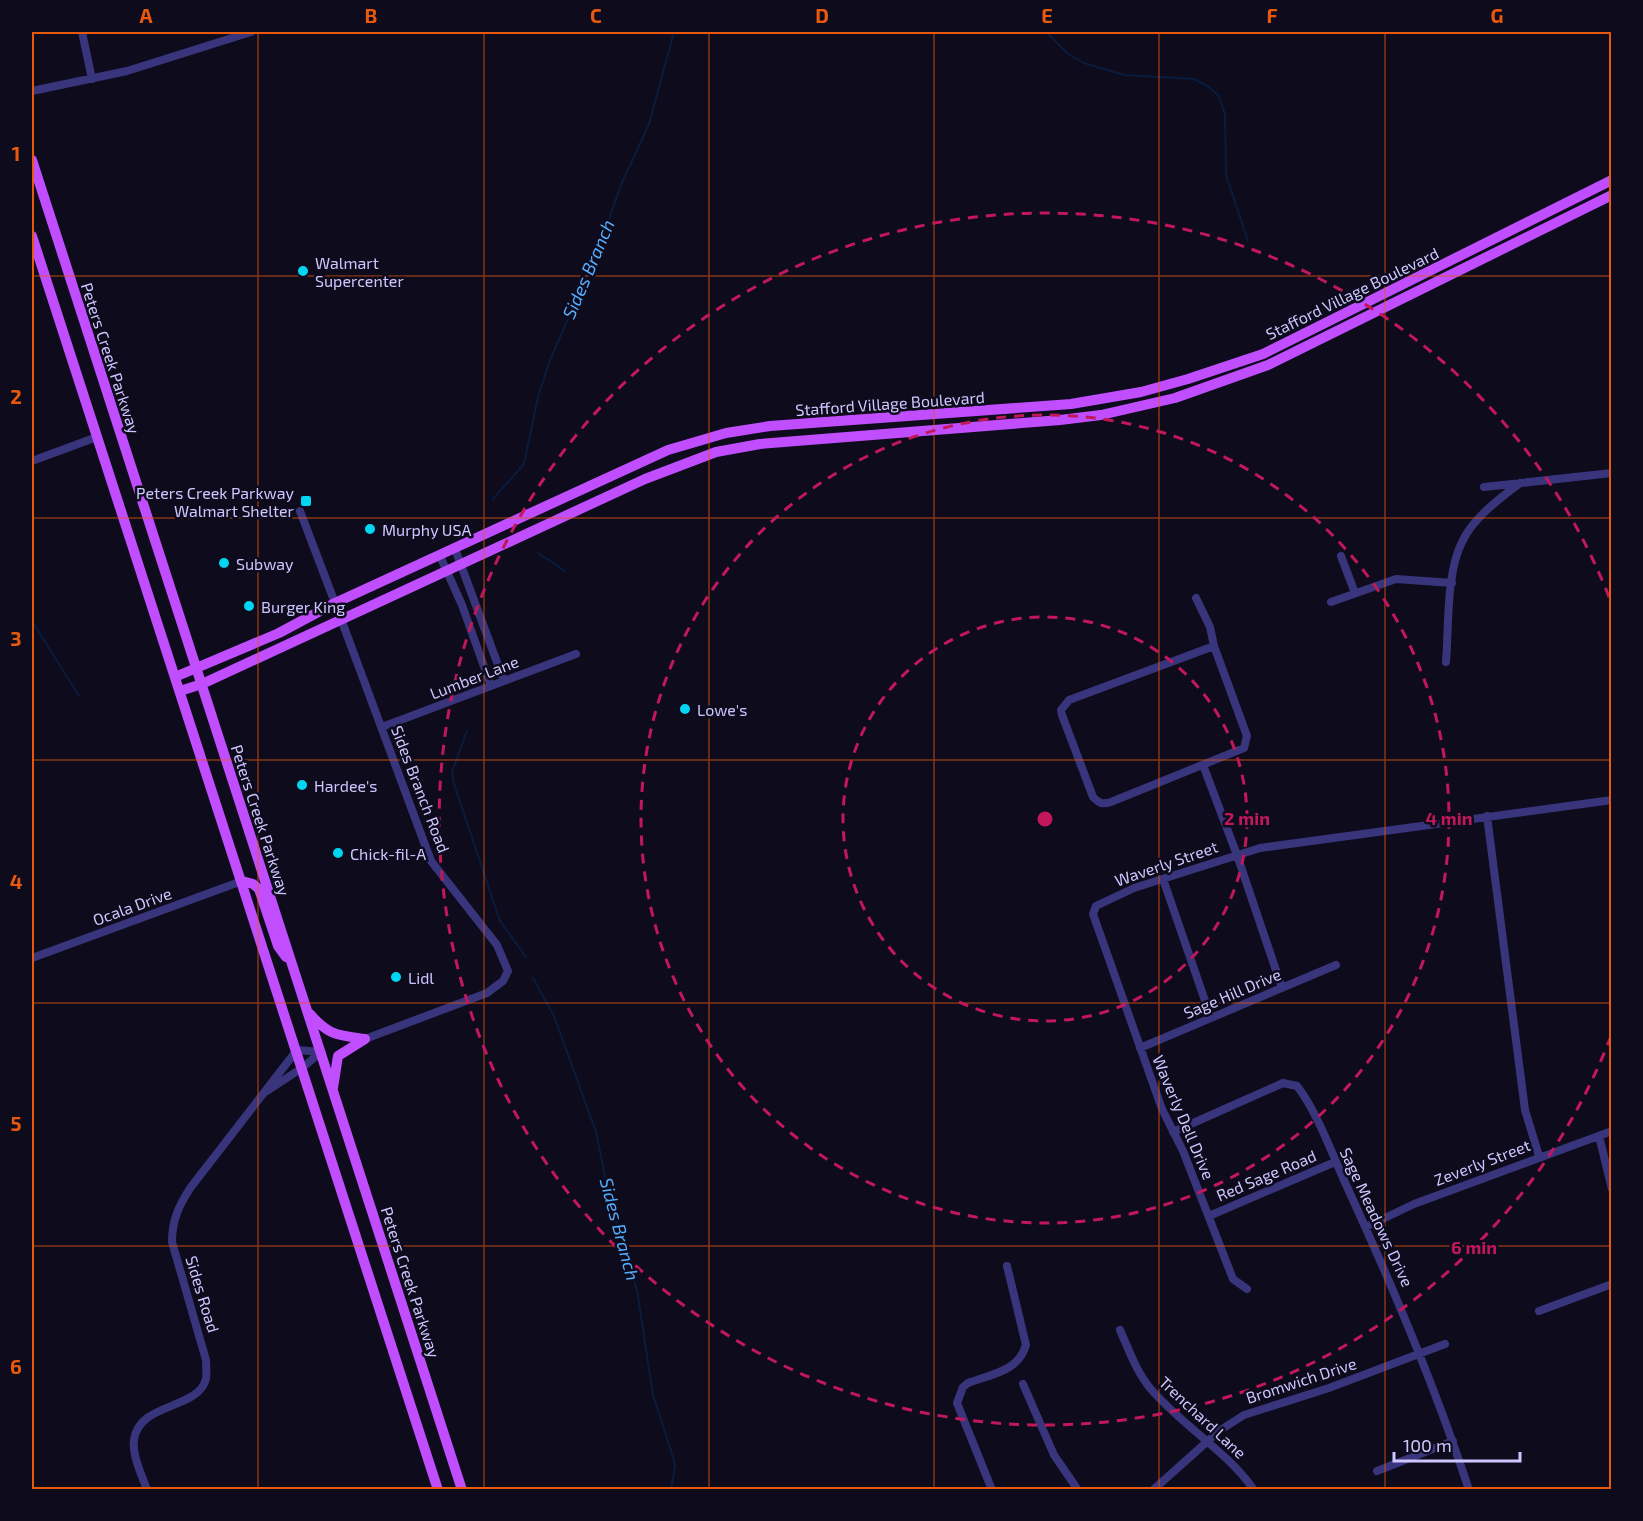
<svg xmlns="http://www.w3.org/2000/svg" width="1643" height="1521" font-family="'Exo 2',sans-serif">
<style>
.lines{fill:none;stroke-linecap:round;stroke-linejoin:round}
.stream{stroke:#0a1c3d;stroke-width:2}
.minor{stroke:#39357c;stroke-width:8}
.major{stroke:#c04eff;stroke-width:10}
.grid{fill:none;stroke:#e8590c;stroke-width:1.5;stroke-opacity:0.55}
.ring{fill:none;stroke:#c2185b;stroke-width:3;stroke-dasharray:10 8}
.poi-dot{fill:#00d6f2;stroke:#0e0b1d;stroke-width:2}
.labels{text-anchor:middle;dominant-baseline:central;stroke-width:5;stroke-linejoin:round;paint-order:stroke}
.poi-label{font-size:16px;fill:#cec7ff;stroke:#0e0b1d;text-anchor:start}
.street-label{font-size:16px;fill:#cec7ff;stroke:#0e0b1d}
.water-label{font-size:18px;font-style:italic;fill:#55adff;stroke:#0e0b1d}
.centre{fill:#c2185b;stroke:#0e0b1d;stroke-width:3}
.ring-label{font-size:18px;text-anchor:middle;font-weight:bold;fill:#c2185b;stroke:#0e0b1d;stroke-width:5;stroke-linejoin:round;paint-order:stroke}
.neatline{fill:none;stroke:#e8590c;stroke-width:2}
.grid-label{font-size:20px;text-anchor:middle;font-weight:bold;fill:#e8590c}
</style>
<rect width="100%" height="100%" fill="#0e0b1d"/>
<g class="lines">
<path class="stream" d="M 1046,32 L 1068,54 L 1084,63 L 1124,75 L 1194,79 L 1209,87 L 1219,96 L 1225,114 L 1226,175 L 1248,241
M 493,499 L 524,464 L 538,397 L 550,360 L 601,243 L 620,187 L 649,124 L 674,32
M 538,553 L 565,571
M 32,621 L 79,696
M 467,731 L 452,772 L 454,784 L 500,921 L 526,957
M 533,978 L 554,1016 L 596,1132 L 611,1205 L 637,1290 L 653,1395 L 673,1457 L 675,1466 L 671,1490"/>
<path class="minor" d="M 82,32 L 92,79
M 32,91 L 127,71 L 251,32
M 32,461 L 97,437
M 1484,487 L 1612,473
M 300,511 L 335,603
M 455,549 L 504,681
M 440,556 L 462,605 L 491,686
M 1341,556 L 1355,593
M 1196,598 L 1210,627 L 1214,646
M 1331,602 L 1396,579 L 1452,583
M 341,619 L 431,861 L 497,945 L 508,971 L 503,981 L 487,993 L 365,1039
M 1214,646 L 1247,736 L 1244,748 L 1111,802 C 1102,805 1099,803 1093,797 L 1062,715 L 1061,710 L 1069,700 Z
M 1446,662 C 1449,626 1446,574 1462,542 C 1473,518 1499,499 1520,483
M 382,727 L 576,654
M 1203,765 L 1237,855 L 1282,988
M 1487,816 L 1525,1110 L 1539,1156
M 1163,879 L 1211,1018
M 32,958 L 242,881
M 1140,1048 L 1336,965
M 267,1091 L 302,1068 L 321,1052
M 1173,1132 L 1283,1083 L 1297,1086 C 1317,1111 1334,1159 1348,1189 C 1393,1287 1435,1386 1469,1490
M 1599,1136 L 1612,1189
M 1209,1216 L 1335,1162
M 1366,1227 L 1414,1204 L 1612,1131
M 1247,1289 L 1233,1279 L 1183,1151 L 1162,1109 L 1093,914 L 1096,906 L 1134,888 L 1260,848 L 1612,800
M 1539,1311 L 1612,1284
M 1120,1330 C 1129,1350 1136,1371 1150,1388 C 1181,1425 1226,1450 1254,1490
M 1023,1384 L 1054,1455 L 1078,1490
M 1377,1471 L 1453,1441
M 147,1490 C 142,1475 132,1456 134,1440 C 139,1402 198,1410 206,1379 C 207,1373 206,1365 206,1360 L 172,1242 C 172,1220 179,1205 191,1187 L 297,1050 L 321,1052
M 992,1490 L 957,1403 L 963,1387 L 968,1383 C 991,1374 1018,1372 1026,1345 L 1007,1266
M 1153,1490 L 1219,1431 L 1244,1415 L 1329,1388 L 1445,1344"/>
<path class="major" d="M 32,160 L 462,1490
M 32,236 L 438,1490
M 175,677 L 279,633 L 335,603 L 668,450 L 726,433 L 770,426 L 1071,404 L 1141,392 L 1188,379 L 1263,354 L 1612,180
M 180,691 L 202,684 L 645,479 L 716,452 L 760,444 L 1060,420 L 1101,415 L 1175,398 L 1268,365 L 1612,195
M 242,881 L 253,884 L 259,889 L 278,946 L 286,957
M 310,1014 C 329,1036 338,1035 365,1039
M 333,1088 L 338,1056 L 365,1039"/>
</g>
<path class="grid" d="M 258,32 L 258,1490M 484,32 L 484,1490M 709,32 L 709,1490M 934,32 L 934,1490M 1159,32 L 1159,1490M 1385,32 L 1385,1490M 32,276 L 1612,276M 32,518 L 1612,518M 32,760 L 1612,760M 32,1003 L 1612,1003M 32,1246 L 1612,1246"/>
<g class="ring">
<circle cx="1045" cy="819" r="202"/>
<circle cx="1045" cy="819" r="404"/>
<path d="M1611 1036A606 606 0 1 1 1611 602"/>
</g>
<g class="poi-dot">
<circle cx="303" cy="271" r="6"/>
<rect x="300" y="495" width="12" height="12" rx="3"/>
<circle cx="370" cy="529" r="6"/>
<circle cx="224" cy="563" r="6"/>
<circle cx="249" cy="606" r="6"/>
<circle cx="685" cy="709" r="6"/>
<circle cx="302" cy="785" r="6"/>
<circle cx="338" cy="853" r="6"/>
<circle cx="396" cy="977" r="6"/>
</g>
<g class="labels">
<g class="poi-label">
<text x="315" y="262">Walmart<tspan x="315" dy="18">Supercenter</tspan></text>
<text x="294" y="492" text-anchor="end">Peters Creek Parkway<tspan x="294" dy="18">Walmart Shelter</tspan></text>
<text x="382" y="529">Murphy USA</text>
<text x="236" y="563">Subway</text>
<text x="261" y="606">Burger King</text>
<text x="697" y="709">Lowe's</text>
<text x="314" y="785">Hardee's</text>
<text x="350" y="853">Chick-fil-A</text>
<text x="408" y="977">Lidl</text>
</g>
<g class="street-label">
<text transform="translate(1352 293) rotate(-26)">Stafford Village Boulevard</text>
<text transform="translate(111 358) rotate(72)">Peters Creek Parkway</text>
<text transform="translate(890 403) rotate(-4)">Stafford Village Boulevard</text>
<text transform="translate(474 677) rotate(-21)">Lumber Lane</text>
<text transform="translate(421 789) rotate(69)">Sides Branch Road</text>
<text transform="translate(261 820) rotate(72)">Peters Creek Parkway</text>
<text transform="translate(1166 863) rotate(-19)">Waverly Street</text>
<text transform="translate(132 906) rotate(-20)">Ocala Drive</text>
<text transform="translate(1232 993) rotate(-23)">Sage Hill Drive</text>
<text transform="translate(1184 1117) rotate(67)">Waverly Dell Drive</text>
<text transform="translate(1482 1162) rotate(-21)">Zeverly Street</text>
<text transform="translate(1266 1175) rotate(-23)">Red Sage Road</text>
<text transform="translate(1377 1217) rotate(65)">Sage Meadows Drive</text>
<text transform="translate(411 1282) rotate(72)">Peters Creek Parkway</text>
<text transform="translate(203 1294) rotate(73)">Sides Road</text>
<text transform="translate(1301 1380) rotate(-18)">Bromwich Drive</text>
<text transform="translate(1203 1417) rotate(43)">Trenchard Lane</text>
</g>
<g class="water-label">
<text transform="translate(588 269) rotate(-67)">Sides Branch</text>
<text transform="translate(620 1229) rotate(75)">Sides Branch</text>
</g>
</g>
<circle cx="1045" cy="819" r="9" class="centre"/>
<g class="ring-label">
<text x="1247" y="825">2 min</text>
<text x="1449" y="825">4 min</text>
<text x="1474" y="1254">6 min</text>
</g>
<rect width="1643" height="1521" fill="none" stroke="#0e0b1d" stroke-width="66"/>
<path d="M1394 1452v9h126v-9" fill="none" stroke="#cec7ff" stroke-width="3"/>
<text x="1403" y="1452" font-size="18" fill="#cec7ff" stroke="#0e0b1d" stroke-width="4.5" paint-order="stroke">100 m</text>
<rect x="33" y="33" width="1577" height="1455" class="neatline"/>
<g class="grid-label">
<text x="146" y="23">A</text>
<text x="371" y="23">B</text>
<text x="596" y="23">C</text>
<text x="822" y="23">D</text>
<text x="1047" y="23">E</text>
<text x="1272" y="23">F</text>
<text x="1497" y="23">G</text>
<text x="16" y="161">1</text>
<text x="16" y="404">2</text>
<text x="16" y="646">3</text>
<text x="16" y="889">4</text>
<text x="16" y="1131">5</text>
<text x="16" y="1374">6</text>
</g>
</svg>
